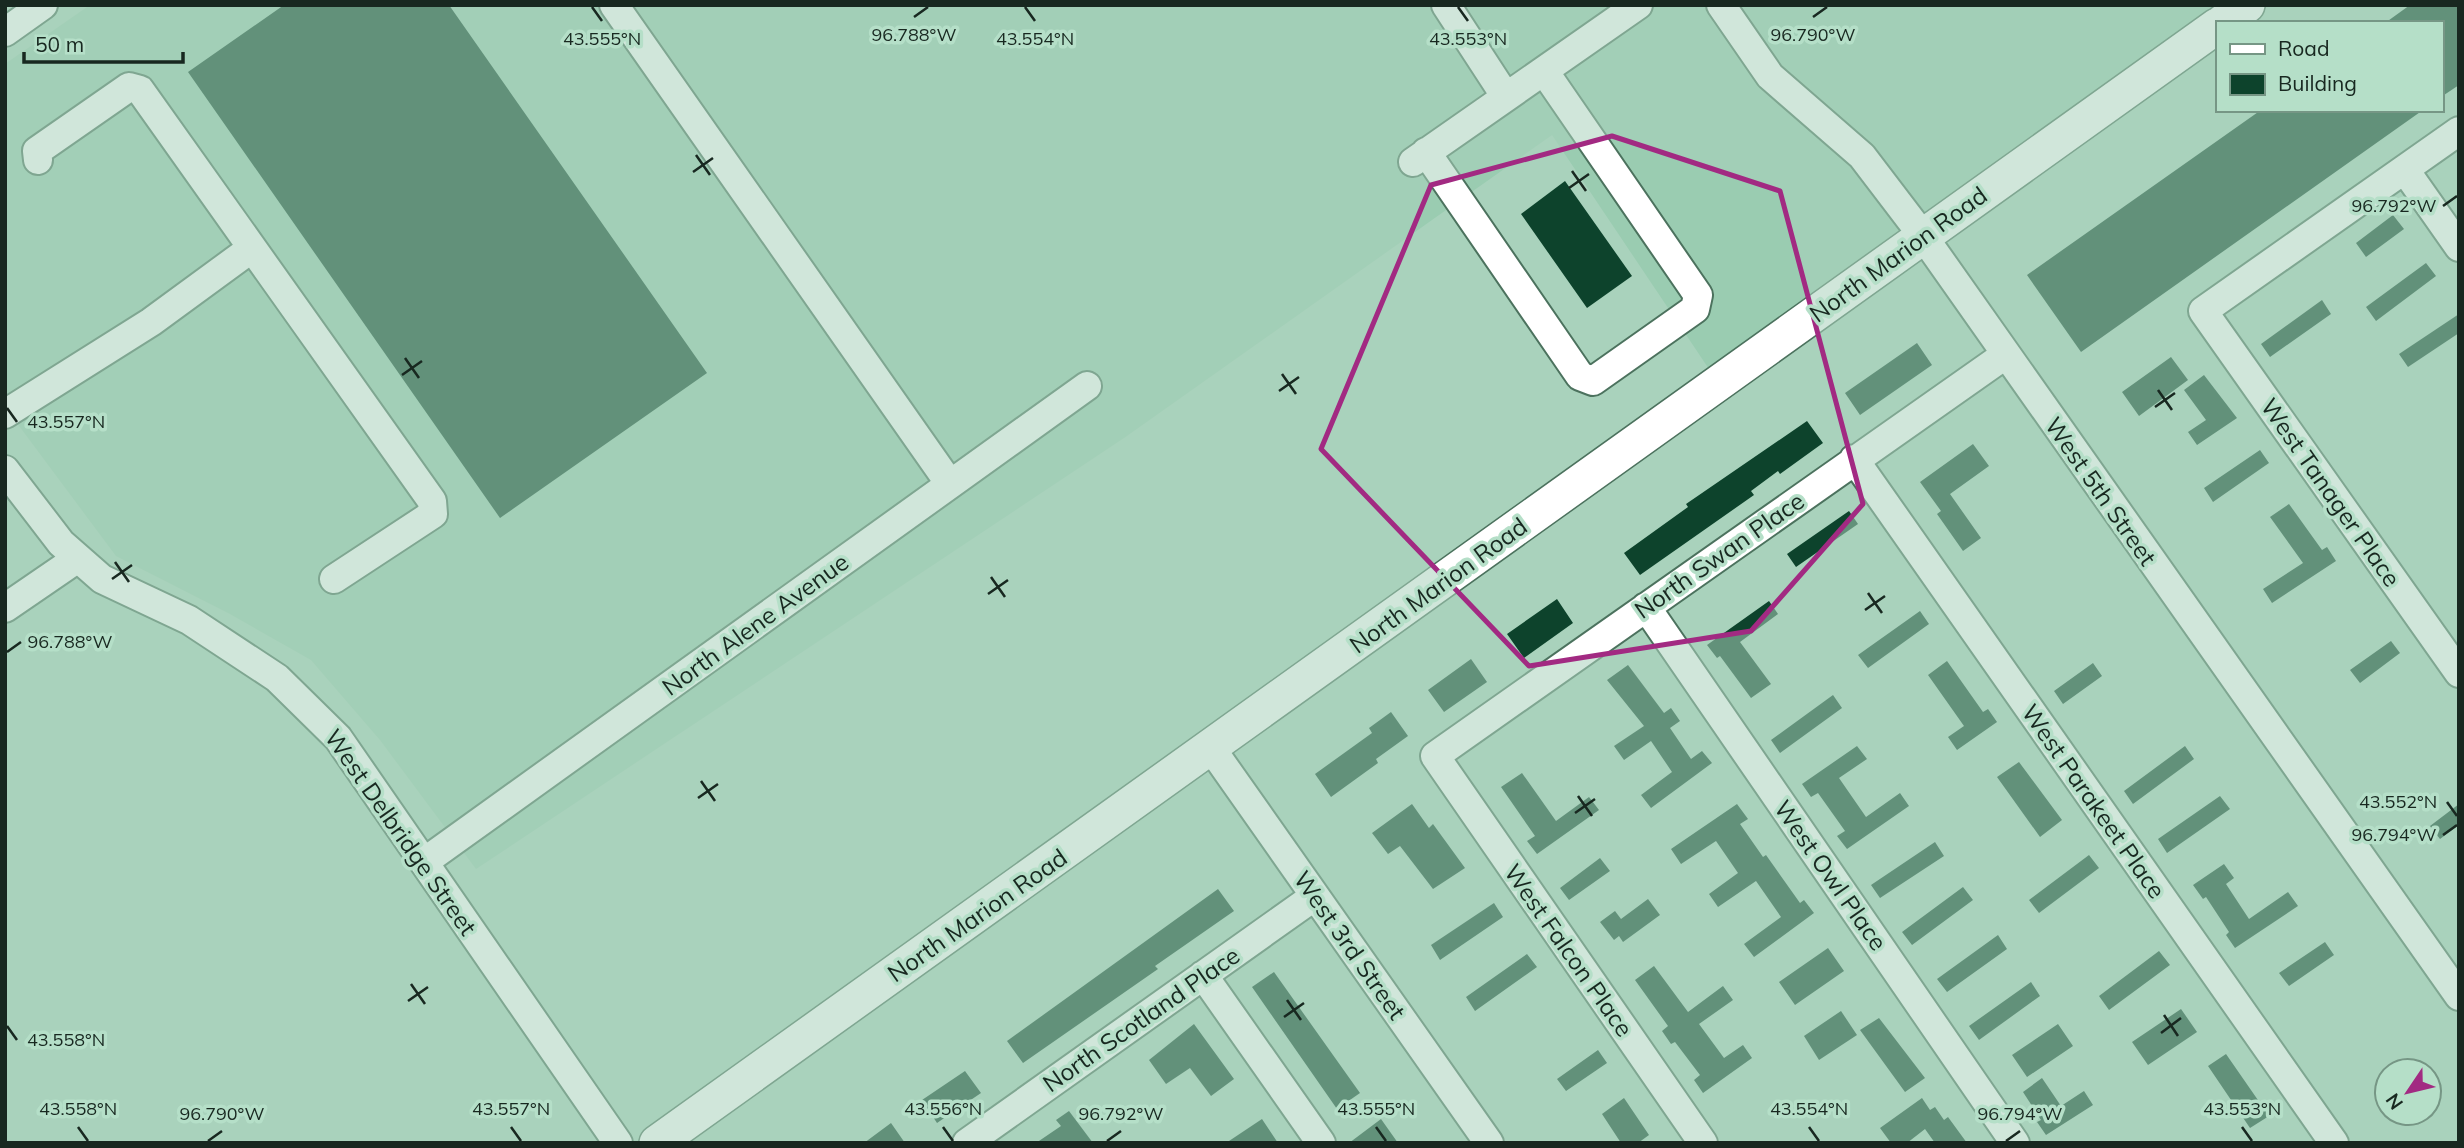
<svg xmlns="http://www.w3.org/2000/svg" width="2464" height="1148" font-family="Mulish,sans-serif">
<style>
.built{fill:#9accb1}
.building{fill:#0d432c}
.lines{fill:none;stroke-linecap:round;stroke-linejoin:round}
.minor-casing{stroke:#4c725e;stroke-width:32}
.major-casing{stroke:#4c725e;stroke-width:38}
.minor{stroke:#fff;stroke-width:28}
.major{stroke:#fff;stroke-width:35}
.marked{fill:none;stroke:#a22a82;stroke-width:5;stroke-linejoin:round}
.ticks{fill:none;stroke:#182820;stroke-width:2.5}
.labels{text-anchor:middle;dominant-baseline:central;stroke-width:7;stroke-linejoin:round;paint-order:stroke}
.street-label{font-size:24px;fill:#182820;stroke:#b5dfc8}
.ticks-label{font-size:18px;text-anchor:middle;fill:#182820;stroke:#b5dfc8;stroke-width:7;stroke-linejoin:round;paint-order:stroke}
</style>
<rect width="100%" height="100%" fill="#a9d2bc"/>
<path class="built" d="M 90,5 L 2217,5 L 1709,369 L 1552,135 L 1124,438 L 476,869 L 380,740 L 311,660 L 230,614 L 116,556 L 5,407 L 5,64 Z"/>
<path class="building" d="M 284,5 L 449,5 L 707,373 L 500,518 L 188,72 Z
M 2410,5 L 2459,5 L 2459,85 L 2441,97 L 2441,23 L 2385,23 Z
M 2261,110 L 2423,110 L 2081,352 L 2027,275 Z
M 1565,181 L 1632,276 L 1587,308 L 1521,214 Z
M 2393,215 L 2404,229 L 2366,257 L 2356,243 Z
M 2426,263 L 2436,276 L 2376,321 L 2366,307 Z
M 2322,300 L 2331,314 L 2270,357 L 2261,344 Z
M 2459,314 L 2459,333 L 2408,367 L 2399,354 Z
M 1917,343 L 1932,365 L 1860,415 L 1845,393 Z
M 2171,357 L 2188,380 L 2139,416 L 2122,392 Z
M 2204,375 L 2237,418 L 2197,445 L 2188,432 L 2206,420 L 2184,390 Z
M 1807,421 L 1823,443 L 1780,474 L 1778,471 L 1751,491 L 1754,495 L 1640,575 L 1624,553 L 1688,507 L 1686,504 Z
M 1973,444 L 1989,466 L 1950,494 L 1981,538 L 1963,551 L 1937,514 L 1941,511 L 1920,482 Z
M 2260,450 L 2269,463 L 2213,502 L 2204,488 Z
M 2289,504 L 2322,550 L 2327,547 L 2336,561 L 2272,603 L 2263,589 L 2303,563 L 2270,517 Z
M 1849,511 L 1858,524 L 1796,567 L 1787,554 Z
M 1557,599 L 1573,623 L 1524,658 L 1507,634 Z
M 1769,601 L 1778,614 L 1740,642 L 1771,684 L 1751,698 L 1720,656 L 1717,658 L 1707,645 Z
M 1920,611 L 1929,624 L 1868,668 L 1858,655 Z
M 2391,641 L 2400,653 L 2360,683 L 2350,670 Z
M 1471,659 L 1487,682 L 1444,712 L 1428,690 Z
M 1947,661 L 1983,712 L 1988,709 L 1997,722 L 1957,750 L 1948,737 L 1964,726 L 1928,675 Z
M 2093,663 L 2102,676 L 2063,704 L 2054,691 Z
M 1628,665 L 1664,713 L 1671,708 L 1680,721 L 1670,728 L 1691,759 L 1702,751 L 1712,763 L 1651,808 L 1641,795 L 1672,772 L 1651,741 L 1624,760 L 1614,746 L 1644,726 L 1607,680 Z
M 1833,695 L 1842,708 L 1780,753 L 1771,740 Z
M 1391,712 L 1408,736 L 1376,759 L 1378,763 L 1331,797 L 1315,774 L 1372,733 L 1369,728 Z
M 1857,746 L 1867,759 L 1839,778 L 1866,817 L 1900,793 L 1909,806 L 1847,849 L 1837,836 L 1845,831 L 1818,793 L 1811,797 L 1802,784 Z
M 2185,746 L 2194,759 L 2133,804 L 2124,791 Z
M 2019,762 L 2062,820 L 2040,837 L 1997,777 Z
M 1522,773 L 1556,821 L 1589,797 L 1599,810 L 1537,854 L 1527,841 L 1535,836 L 1501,787 Z
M 2220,796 L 2230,809 L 2167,853 L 2158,839 Z
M 1412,804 L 1429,828 L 1433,824 L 1465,868 L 1433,889 L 1400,846 L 1388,854 L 1372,833 Z
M 1737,804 L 1748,819 L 1740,824 L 1763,857 L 1766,855 L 1800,903 L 1804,900 L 1814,913 L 1754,957 L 1744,944 L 1781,917 L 1756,881 L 1718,907 L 1709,894 L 1738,873 L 1716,841 L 1681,864 L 1671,849 Z
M 2459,804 L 2459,825 L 2440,839 L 2430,826 Z
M 1935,842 L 1944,856 L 1880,898 L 1871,885 Z
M 2089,855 L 2099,868 L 2039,913 L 2029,900 Z
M 1600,858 L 1610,871 L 1569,900 L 1560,888 Z
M 2224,864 L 2234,878 L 2226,884 L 2249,919 L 2288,892 L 2298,906 L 2235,948 L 2226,935 L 2229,932 L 2206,897 L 2203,899 L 2193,885 Z
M 1963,887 L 1973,900 L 1912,945 L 1902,932 Z
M 1218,889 L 1234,911 L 1155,966 L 1158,969 L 1023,1063 L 1007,1041 Z
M 1648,899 L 1660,915 L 1623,942 L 1619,936 L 1614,940 L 1600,922 L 1615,911 L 1621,919 Z
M 1494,903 L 1503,917 L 1440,960 L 1431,945 Z
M 1998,935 L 2007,949 L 1947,992 L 1937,979 Z
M 2325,942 L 2334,955 L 2289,986 L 2279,973 Z
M 1828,948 L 1844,971 L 1795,1005 L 1779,982 Z
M 2159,951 L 2170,965 L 2109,1010 L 2099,996 Z
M 1527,954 L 1537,967 L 1475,1011 L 1466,997 Z
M 1654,966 L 1688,1012 L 1723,986 L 1733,1000 L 1699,1024 L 1724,1058 L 1743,1045 L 1752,1058 L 1703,1093 L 1694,1080 L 1700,1075 L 1675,1042 L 1671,1044 L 1662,1031 L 1668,1026 L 1635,980 Z
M 1274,972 L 1360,1093 L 1337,1109 L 1252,987 Z
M 2031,982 L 2040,996 L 1979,1040 L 1969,1026 Z
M 2181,1009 L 2197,1032 L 2148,1065 L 2132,1042 Z
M 1841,1011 L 1857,1035 L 1819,1060 L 1804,1036 Z
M 1879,1018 L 1925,1078 L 1905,1092 L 1860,1030 Z
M 1194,1024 L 1234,1079 L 1211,1096 L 1190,1068 L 1166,1084 L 1149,1060 Z
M 2058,1024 L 2073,1046 L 2027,1077 L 2012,1055 Z
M 1598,1050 L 1607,1063 L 1566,1091 L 1557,1079 Z
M 2226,1054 L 2269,1116 L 2250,1128 L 2208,1066 Z
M 965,1071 L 981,1093 L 937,1123 L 922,1100 Z
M 2042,1078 L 2061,1106 L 2084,1091 L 2093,1105 L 2046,1135 L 2037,1122 L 2041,1120 L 2023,1092 Z
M 1624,1098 L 1649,1135 L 1638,1143 L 1621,1143 L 1602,1114 Z
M 1922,1098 L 1930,1110 L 1935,1107 L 1944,1120 L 1948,1117 L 1967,1143 L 1935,1143 L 1925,1129 L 1907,1143 L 1891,1143 L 1880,1128 Z
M 1069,1111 L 1093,1143 L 1036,1143 L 1061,1126 L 1056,1120 Z
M 1262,1119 L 1278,1143 L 1226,1143 Z
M 1381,1119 L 1398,1143 L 1349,1143 Z
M 891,1123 L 905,1143 L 864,1143 Z"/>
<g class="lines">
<defs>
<path id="minor" d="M 614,5 L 950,484
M 1446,5 L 1506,97
M 1721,5 L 1770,76 L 1862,156 L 1923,236 L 2459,996
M 5,32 L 43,5
M 2459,131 L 2203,311 L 2459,673
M 1426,152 L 1580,376 L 1593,381 L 1695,309 L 1698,295 L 1544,71
M 38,160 L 37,151 L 129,87 L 140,90 L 432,501 L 433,514 L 334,579
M 1413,162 L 1638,5
M 2405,170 L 2459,247
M 5,414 L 151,322 L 252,248
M 1854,459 L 2334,1143
M 5,470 L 61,543 L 102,579 L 189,620 L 277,678 L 338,738 L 618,1143
M 1646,607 L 2015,1143
M 5,608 L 78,558
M 1211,748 L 1489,1143
M 424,862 L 1087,386
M 1203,975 L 1321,1143
M 967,1143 L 1315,896
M 1703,1143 L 1435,756 L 2005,355"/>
<path id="major" d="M 2222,23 L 2247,5
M 657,1143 L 2217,26"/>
</defs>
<use href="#minor" class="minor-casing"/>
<use href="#major" class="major-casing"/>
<use href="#minor" class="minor"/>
<use href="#major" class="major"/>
</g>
<path d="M0 0H2464V1148H0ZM 1612,136 L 1780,191 L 1863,504 L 1751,631 L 1529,666 L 1321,449 L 1431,185 Z" fill="#a9d2bc" fill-opacity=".55" fill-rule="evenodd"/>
<path class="marked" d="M 1612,136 L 1780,191 L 1863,504 L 1751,631 L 1529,666 L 1321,449 L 1431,185 Z"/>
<path class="ticks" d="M 592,7 L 602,21M 1025,7 L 1035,21M 1458,7 L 1468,21M 914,17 L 928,7M 1813,17 L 1827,7M 696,155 L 710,175M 1572,171 L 1586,191M 693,172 L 713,158M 1569,188 L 1589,174M 2443,206 L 2457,196M 405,358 L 419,378M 1282,374 L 1296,394M 402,375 L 422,361M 2158,390 L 2172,410M 1279,391 L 1299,377M 2155,407 L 2175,393M 7,408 L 17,422M 115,562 L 129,582M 991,577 L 1005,597M 112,579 L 132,565M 1868,593 L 1882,613M 988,594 L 1008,580M 1865,610 L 1885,596M 7,652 L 21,642M 701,781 L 715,801M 1578,796 L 1592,816M 698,798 L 718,784M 2447,802 L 2457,816M 1575,813 L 1595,799M 2443,835 L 2457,825M 411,984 L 425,1004M 1287,1000 L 1301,1020M 408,1001 L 428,987M 2164,1015 L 2178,1036M 1284,1017 L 1304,1003M 7,1026 L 17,1040M 2161,1033 L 2181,1018M 78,1127 L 88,1141M 511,1127 L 521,1141M 943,1127 L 953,1141M 1376,1127 L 1386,1141M 1809,1127 L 1819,1141M 2242,1127 L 2252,1141M 208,1141 L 222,1131M 1107,1141 L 1121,1131M 2006,1141 L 2020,1131"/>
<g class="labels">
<g class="street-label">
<text transform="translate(1898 254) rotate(-36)">North Marion Road</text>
<text transform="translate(2101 491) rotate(55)">West 5th Street</text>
<text transform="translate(2331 492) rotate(55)">West Tanager Place</text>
<text transform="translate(1719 555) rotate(-35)">North Swan Place</text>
<text transform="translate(1438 585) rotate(-36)">North Marion Road</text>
<text transform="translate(755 624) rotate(-36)">North Alene Avenue</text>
<text transform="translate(2094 801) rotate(55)">West Parakeet Place</text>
<text transform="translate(401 832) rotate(55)">West Delbridge Street</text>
<text transform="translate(1831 875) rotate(55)">West Owl Place</text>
<text transform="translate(977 915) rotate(-35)">North Marion Road</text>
<text transform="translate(1350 945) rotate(55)">West 3rd Street</text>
<text transform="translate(1569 950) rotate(55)">West Falcon Place</text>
<text transform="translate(1141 1019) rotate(-35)">North Scotland Place</text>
</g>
</g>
<g class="ticks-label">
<text x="1813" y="41">96.790°W</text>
<text x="914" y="41">96.788°W</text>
<text x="602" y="45">43.555°N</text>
<text x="1035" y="45">43.554°N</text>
<text x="1468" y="45">43.553°N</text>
<text x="2394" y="212">96.792°W</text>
<text x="66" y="428">43.557°N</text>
<text x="70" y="648">96.788°W</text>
<text x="2398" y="808">43.552°N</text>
<text x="2394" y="841">96.794°W</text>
<text x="66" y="1046">43.558°N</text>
<text x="78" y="1115">43.558°N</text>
<text x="511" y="1115">43.557°N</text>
<text x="943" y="1115">43.556°N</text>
<text x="1376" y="1115">43.555°N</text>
<text x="1809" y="1115">43.554°N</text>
<text x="2242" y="1115">43.553°N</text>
<text x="222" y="1120">96.790°W</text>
<text x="1121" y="1120">96.792°W</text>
<text x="2020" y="1120">96.794°W</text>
</g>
<rect width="2464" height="1148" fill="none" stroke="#182820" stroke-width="14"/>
<rect x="2216" y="21" width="228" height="91" fill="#b5dfc8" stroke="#769685" stroke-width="2"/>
<rect x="2230" y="44" width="35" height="10" fill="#ffffff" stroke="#769685" stroke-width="2"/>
<text x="2278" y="56" font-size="21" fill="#182820">Road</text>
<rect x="2230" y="74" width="35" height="21" fill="#0d432c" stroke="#769685" stroke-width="2"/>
<text x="2278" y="91" font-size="21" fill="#182820">Building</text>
<g transform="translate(2408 1092) rotate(235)"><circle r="33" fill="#b5dfc8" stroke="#769685" stroke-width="2"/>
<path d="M0-5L12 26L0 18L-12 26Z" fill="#a22a82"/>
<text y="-10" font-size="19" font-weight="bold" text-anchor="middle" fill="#182820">N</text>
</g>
<path d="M24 52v10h159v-10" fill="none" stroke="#182820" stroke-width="3.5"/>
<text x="35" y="52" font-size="21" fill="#182820" stroke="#b5dfc8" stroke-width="5" paint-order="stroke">50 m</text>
</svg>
